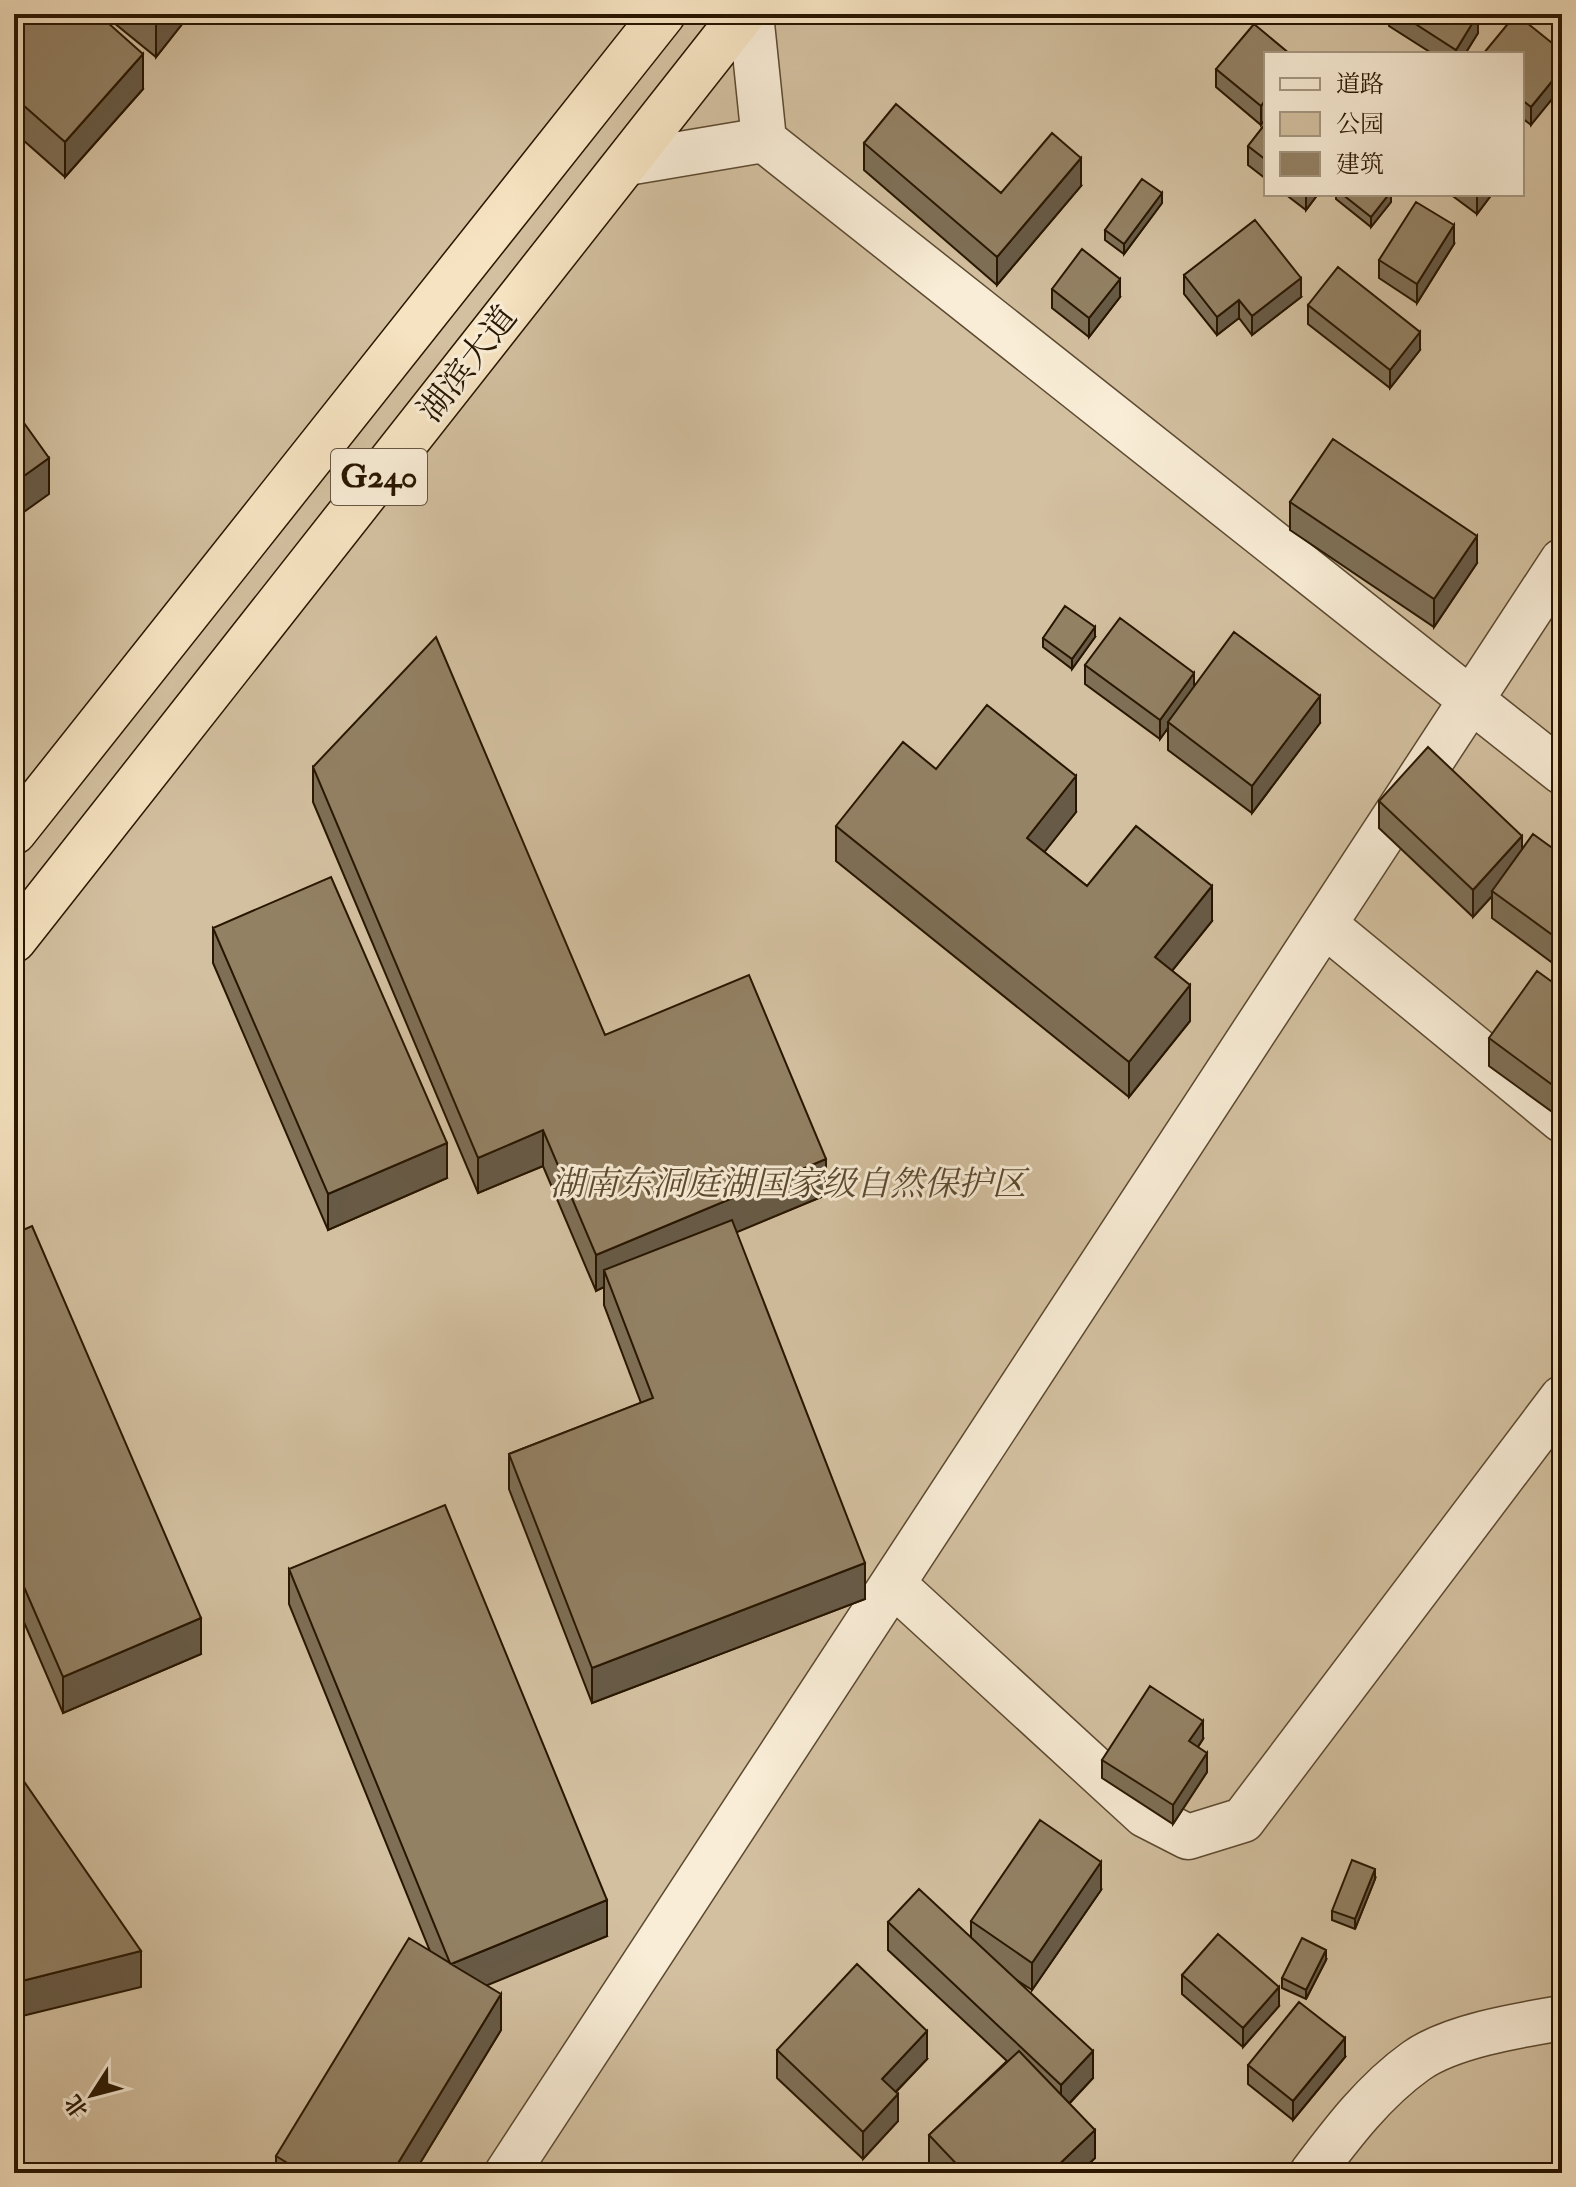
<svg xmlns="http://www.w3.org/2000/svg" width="1576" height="2187" font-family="'IM FELL Double Pica','Noto Serif SC',serif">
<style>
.green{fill:#d3c0a0;stroke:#7e6b50;stroke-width:2;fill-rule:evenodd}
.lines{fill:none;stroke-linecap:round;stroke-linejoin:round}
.minor-casing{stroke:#5c4930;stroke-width:47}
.tertiary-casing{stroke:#5c4930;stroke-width:47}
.trunk-casing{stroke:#281600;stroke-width:47}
.minor{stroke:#f9edd7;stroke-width:44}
.tertiary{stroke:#f9edd7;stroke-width:44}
.trunk{stroke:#f6e3c1;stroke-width:44}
.wall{fill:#7e6f56;stroke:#281600;stroke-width:2}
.shaded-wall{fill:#675a46;stroke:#281600;stroke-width:2}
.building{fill:#938164;stroke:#281600;stroke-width:2}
.labels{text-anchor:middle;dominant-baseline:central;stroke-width:6;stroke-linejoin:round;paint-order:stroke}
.shield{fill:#f9edd7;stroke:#675640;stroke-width:2}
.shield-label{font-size:32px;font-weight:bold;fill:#281600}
.street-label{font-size:34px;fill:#281600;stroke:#f9edd7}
.park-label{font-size:34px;font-style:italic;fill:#5b4930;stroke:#f9edd7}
</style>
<rect width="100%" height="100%" fill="#f6e3c1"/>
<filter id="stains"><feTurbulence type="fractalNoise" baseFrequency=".0025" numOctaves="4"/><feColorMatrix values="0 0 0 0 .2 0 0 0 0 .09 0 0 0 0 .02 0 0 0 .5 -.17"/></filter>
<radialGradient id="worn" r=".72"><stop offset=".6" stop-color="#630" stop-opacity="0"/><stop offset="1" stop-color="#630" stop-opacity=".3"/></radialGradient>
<path class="green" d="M 14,14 L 1562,14 L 1562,2173 L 14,2173 ZM 1266,54 L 1522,54 L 1522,194 L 1266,194 Z"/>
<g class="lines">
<defs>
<path id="minor" d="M 764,140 L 1562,772
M 627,163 L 764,140 L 751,14
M 1325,925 L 1562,1120
M 893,1584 L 1145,1815 L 1188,1837 L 1243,1820 L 1562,1398
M 507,2173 L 1562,561"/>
<path id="tertiary" d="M 1312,2173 C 1343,2132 1374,2091 1416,2061 C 1451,2036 1520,2025 1562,2018"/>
<path id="trunk" d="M 14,832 L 663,14
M 14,940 L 743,14"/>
</defs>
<use href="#minor" class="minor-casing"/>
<use href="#tertiary" class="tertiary-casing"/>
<use href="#trunk" class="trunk-casing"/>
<use href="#minor" class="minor"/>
<use href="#tertiary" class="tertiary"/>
<use href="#trunk" class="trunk"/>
</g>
<path class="wall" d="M 14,14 L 143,89 L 65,177 L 14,132 Z
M 103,14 L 190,14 L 156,57 Z
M 1389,14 L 1478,14 L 1478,33 L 1465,54 L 1433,54 L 1389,26 Z
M 1562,51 L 1531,125 L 1522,118 L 1522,54 Z
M 1290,54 L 1261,125 L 1216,87 L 1216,69 Z
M 1266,123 L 1266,179 L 1248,165 L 1248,146 Z
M 864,143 L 1001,193 L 1081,186 L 997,285 L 864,170 Z
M 1285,194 L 1318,194 L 1306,210 Z
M 1336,194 L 1391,194 L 1391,202 L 1371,227 L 1336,199 Z
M 1450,194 L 1492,194 L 1477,214 Z
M 1162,203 L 1124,254 L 1105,240 L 1105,230 Z
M 1454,244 L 1417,303 L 1379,278 L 1379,260 Z
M 1184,275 L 1301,297 L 1252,335 L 1239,318 L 1217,335 L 1184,294 Z
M 1052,289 L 1120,297 L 1089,337 L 1052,308 Z
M 1308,305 L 1420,350 L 1390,388 L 1308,324 Z
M 1290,502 L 1477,563 L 1434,627 L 1290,530 Z
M 1095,637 L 1072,669 L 1043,647 L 1043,638 Z
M 1085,665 L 1194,686 L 1320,723 L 1252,813 L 1168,750 L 1168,728 L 1160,739 L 1085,684 Z
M 313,767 L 605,1035 L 826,1195 L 736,1232 L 865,1599 L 592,1703 L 509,1489 L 509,1454 L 641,1403 L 604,1305 L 604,1287 L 596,1291 L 543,1166 L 478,1193 L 313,802 Z
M 936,769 L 1076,812 L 1044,852 L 1087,886 L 1212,921 L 1172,971 L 1190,1021 L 1129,1097 L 836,861 L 836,826 Z
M 1379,801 L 1522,849 L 1562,855 L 1562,970 L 1492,918 L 1492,896 L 1473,917 L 1379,828 Z
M 213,928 L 447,1178 L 328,1230 L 213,963 Z
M 1562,989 L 1562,1119 L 1489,1066 L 1489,1038 Z
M 14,1234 L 201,1654 L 63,1713 L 14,1599 Z
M 289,1569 L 607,1936 L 486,1985 L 501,2030 L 414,2173 L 276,2173 L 276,2156 L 430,1951 L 289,1604 Z
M 1203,1739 L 1198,1747 L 1207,1772 L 1173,1824 L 1102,1778 L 1102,1760 Z
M 1375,1879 L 1355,1929 L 1332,1920 L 1332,1911 Z
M 1101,1890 L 1032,1990 L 1015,1979 L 1093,2078 L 1069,2104 L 1095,2158 L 1079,2173 L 939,2173 L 929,2163 L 929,2135 L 1007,2061 L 888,1950 L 888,1922 L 971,1937 L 971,1921 Z
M 1326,1960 L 1306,1999 L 1282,1988 L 1282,1978 Z
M 1182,1975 L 1279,2006 L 1243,2047 L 1182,1994 Z
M 777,2050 L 927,2059 L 896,2092 L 898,2121 L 863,2159 L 777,2078 Z
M 1345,2057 L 1293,2120 L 1248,2084 L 1248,2065 Z"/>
<path class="shaded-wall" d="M 161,14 L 190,14 L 156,57 L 156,21 Z
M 1478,14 L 1478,33 L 1465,54 L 1456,54 L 1456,50 Z
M 143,54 L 143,89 L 65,177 L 65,142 Z
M 1562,69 L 1562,87 L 1531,125 L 1531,107 Z
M 1266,99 L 1266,118 L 1261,125 L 1261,106 Z
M 1081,158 L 1081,186 L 997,285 L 997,257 Z
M 1162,193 L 1162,203 L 1124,254 L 1124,244 Z
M 1306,194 L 1318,194 L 1306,210 Z
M 1389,194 L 1391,194 L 1391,202 L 1371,227 L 1371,217 Z
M 1478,194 L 1492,194 L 1477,214 L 1477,195 Z
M 22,210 L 22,246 L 14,255 L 14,219 Z
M 1454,225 L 1454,244 L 1417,303 L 1417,284 Z
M 1301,278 L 1301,297 L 1252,335 L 1252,316 Z
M 1120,279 L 1120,297 L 1089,337 L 1089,318 Z
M 1239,300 L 1239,318 L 1217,335 L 1217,317 Z
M 1420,332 L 1420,350 L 1390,388 L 1390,370 Z
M 49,458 L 49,494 L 14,519 L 14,483 Z
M 1477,536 L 1477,563 L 1434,627 L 1434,599 Z
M 1095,627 L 1095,637 L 1072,669 L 1072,659 Z
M 1194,673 L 1194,692 L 1168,722 L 1168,728 L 1160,739 L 1160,720 Z
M 1320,696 L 1320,723 L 1252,813 L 1252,786 Z
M 1076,776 L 1076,812 L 1027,874 L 1027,838 Z
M 1522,836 L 1522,864 L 1492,891 L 1492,896 L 1473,917 L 1473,890 Z
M 1212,886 L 1212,921 L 1155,992 L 1155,957 Z
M 1190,985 L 1190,1021 L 1129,1097 L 1129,1062 Z
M 543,1130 L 543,1166 L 478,1193 L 478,1158 Z
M 447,1143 L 447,1178 L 328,1230 L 328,1194 Z
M 826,1159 L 826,1195 L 610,1285 L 604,1270 L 604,1287 L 596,1291 L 596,1255 Z
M 865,1563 L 865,1599 L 592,1703 L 592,1668 Z
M 201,1618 L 201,1654 L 63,1713 L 63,1677 Z
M 1203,1721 L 1203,1739 L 1189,1760 L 1189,1741 Z
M 1207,1753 L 1207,1772 L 1173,1824 L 1173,1805 Z
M 1101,1862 L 1101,1890 L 1032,1990 L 1032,1963 Z
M 1375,1869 L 1375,1879 L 1355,1929 L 1355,1919 Z
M 607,1900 L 607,1936 L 451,2000 L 451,1964 Z
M 1326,1950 L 1326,1960 L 1306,1999 L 1306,1990 Z
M 141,1951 L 141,1987 L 14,2018 L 14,1983 Z
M 1279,1987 L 1279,2006 L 1243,2047 L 1243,2028 Z
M 501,1994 L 501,2030 L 414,2173 L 392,2173 Z
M 927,2031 L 927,2059 L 882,2106 L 882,2079 Z
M 1345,2038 L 1345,2057 L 1293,2120 L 1293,2101 Z
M 1093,2051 L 1093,2078 L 1061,2112 L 1061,2085 Z
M 898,2094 L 898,2121 L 863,2159 L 863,2132 Z
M 1095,2130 L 1095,2158 L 1079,2173 L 1050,2173 Z"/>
<path class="building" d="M 14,14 L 98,14 L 143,54 L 65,142 L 14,97 Z
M 147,14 L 161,14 L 156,21 Z
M 1400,14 L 1478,14 L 1456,50 Z
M 1516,14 L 1562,51 L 1562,69 L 1531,107 L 1522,100 L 1522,54 L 1483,54 Z
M 1254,24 L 1290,54 L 1266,54 L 1266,99 L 1261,106 L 1216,69 Z
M 896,104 L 1001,193 L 1052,133 L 1081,158 L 997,257 L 864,143 Z
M 1266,123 L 1266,160 L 1248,146 Z
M 1142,179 L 1162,193 L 1124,244 L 1105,230 Z
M 1342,194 L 1389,194 L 1371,217 Z
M 1416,202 L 1454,225 L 1417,284 L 1379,260 Z
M 14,204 L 22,210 L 14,219 Z
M 1255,220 L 1301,278 L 1252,316 L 1239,300 L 1217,317 L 1184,275 Z
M 1082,249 L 1120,279 L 1089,318 L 1052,289 Z
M 1338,267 L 1420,332 L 1390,370 L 1308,305 Z
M 14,409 L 49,458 L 14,483 Z
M 1333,439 L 1477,536 L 1434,599 L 1290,502 Z
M 1065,606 L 1095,627 L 1072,659 L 1043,638 Z
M 1120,618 L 1194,673 L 1160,720 L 1085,665 Z
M 1234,632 L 1320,696 L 1252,786 L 1168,722 Z
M 436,637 L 605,1035 L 749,975 L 826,1159 L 596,1255 L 543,1130 L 478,1158 L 313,767 Z
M 987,705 L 1076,776 L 1027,838 L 1087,886 L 1136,826 L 1212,886 L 1155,957 L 1190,985 L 1129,1062 L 836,826 L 903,742 L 936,769 Z
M 1428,747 L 1522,836 L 1473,890 L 1379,801 Z
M 1533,834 L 1562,855 L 1562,942 L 1492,891 Z
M 331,877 L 447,1143 L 328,1194 L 213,928 Z
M 1537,971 L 1562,989 L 1562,1092 L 1489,1038 Z
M 732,1220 L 865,1563 L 592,1668 L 509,1454 L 653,1398 L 604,1270 Z
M 32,1226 L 201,1618 L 63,1677 L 14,1564 L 14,1234 Z
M 445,1505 L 607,1900 L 451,1964 L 501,1994 L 392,2173 L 304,2173 L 276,2156 L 409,1938 L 450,1963 L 289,1569 Z
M 1150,1686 L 1203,1721 L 1189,1741 L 1207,1753 L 1173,1805 L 1102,1760 Z
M 14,1767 L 141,1951 L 14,1983 Z
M 1040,1820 L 1101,1862 L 1032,1963 L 971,1921 Z
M 1352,1860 L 1375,1869 L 1355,1919 L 1332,1911 Z
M 919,1889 L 1093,2051 L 1061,2085 L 888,1922 Z
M 1218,1934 L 1279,1987 L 1243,2028 L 1182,1975 Z
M 1302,1938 L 1326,1950 L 1306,1990 L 1282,1978 Z
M 857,1964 L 927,2031 L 882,2079 L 898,2094 L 863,2132 L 777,2050 Z
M 1299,2002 L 1345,2038 L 1293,2101 L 1248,2065 Z
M 1019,2051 L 1095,2130 L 1050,2173 L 965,2173 L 929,2135 Z"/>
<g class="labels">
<rect class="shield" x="331" y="449" width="96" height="56" rx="6"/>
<g class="shield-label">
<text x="379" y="477">G240</text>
</g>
<g class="street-label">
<text transform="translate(468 364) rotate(-52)">湖滨大道</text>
</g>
<g class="park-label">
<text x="788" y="1184">湖南东洞庭湖国家级自然保护区</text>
</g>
</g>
<rect width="1576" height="2187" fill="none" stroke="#f6e3c1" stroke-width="48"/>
<rect x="16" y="16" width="1544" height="2155" fill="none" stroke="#281600" stroke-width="4"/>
<rect x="24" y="24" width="1528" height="2139" fill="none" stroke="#281600" stroke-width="2"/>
<rect x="1264" y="52" width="260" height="144" fill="#f9edd7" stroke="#a59781" stroke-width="2"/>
<rect x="1280" y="78" width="40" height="12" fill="#f9edd7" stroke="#a59781" stroke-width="2"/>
<text x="1336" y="92" font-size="24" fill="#281600">道路</text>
<rect x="1280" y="112" width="40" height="24" fill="#d3c0a0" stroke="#a59781" stroke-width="2"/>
<text x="1336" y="132" font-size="24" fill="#281600">公园</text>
<rect x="1280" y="152" width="40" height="24" fill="#938164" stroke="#a59781" stroke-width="2"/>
<text x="1336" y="172" font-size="24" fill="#281600">建筑</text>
<g transform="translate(92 2095) rotate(234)" stroke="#f9edd7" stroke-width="6" paint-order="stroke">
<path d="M0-6L14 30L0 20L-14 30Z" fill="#281600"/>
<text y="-12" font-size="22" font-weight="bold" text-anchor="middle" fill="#281600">北</text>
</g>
<rect width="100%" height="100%" filter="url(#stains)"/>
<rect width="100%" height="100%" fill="url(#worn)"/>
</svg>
